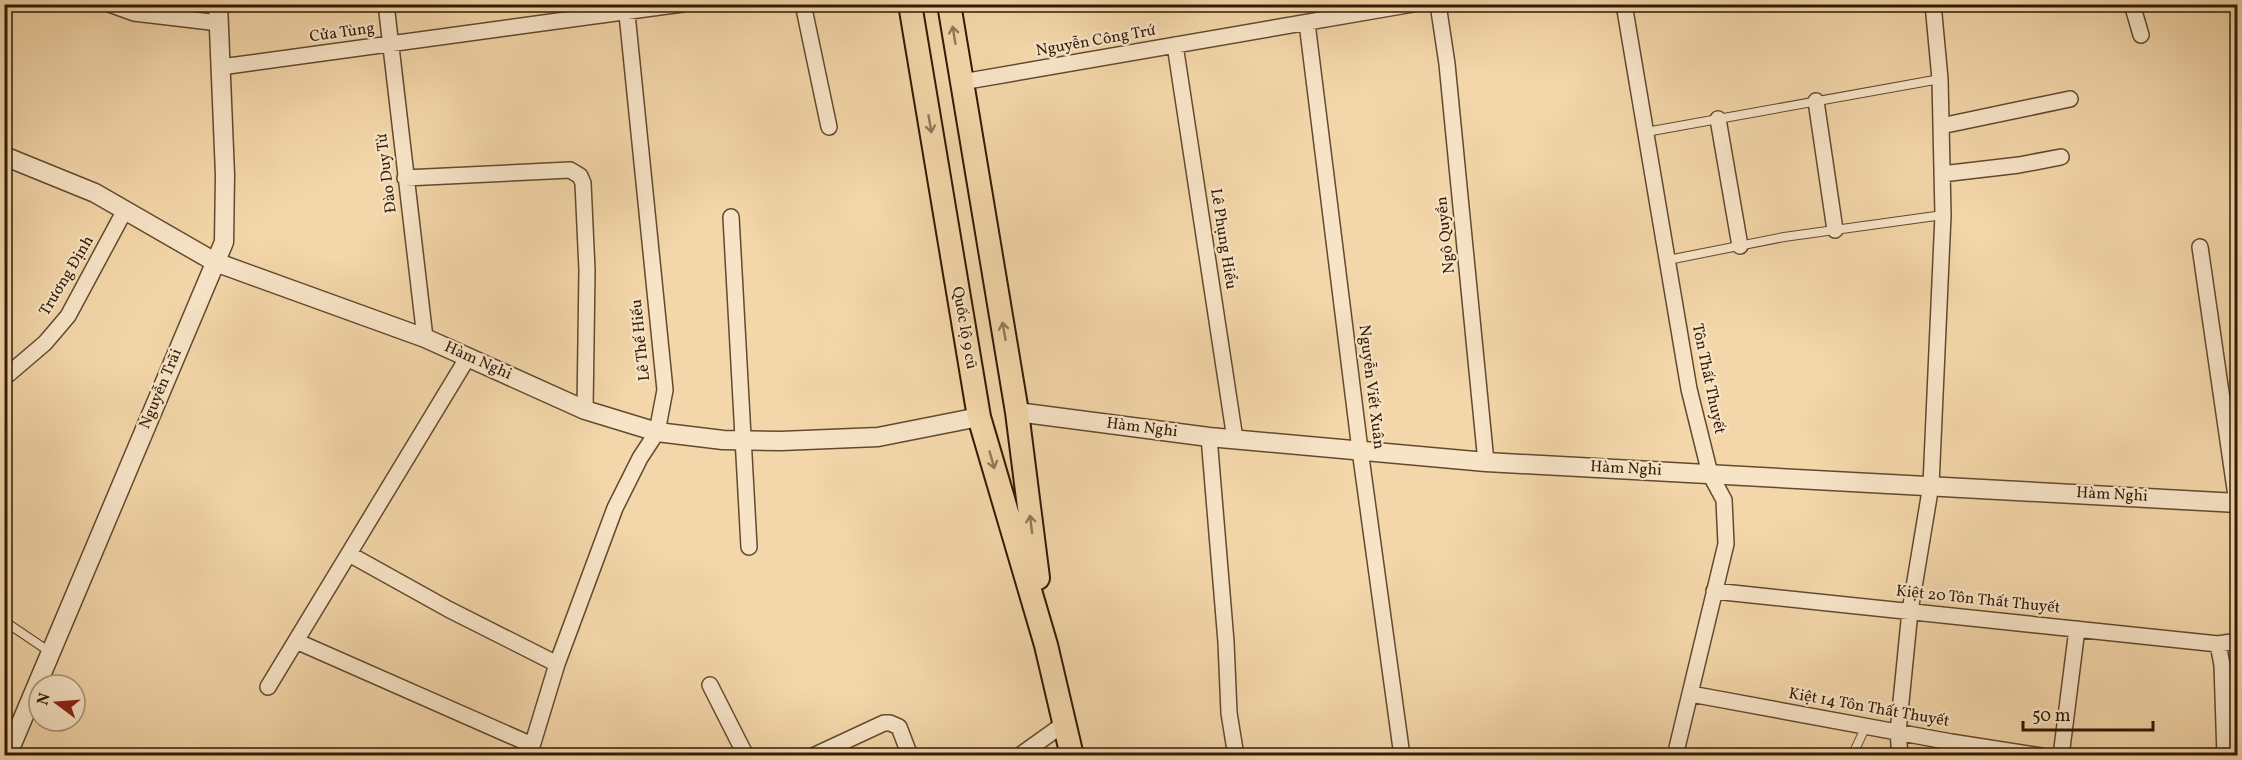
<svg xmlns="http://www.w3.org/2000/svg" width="2242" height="760" font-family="Vollkorn,serif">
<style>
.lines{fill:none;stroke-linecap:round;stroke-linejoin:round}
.service-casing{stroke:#624a2e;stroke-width:10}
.minor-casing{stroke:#624a2e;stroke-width:18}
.tertiary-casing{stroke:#624a2e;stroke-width:21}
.primary-casing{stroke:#311b05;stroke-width:26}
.service{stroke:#f7e4c7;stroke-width:8}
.minor{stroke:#f7e4c7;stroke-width:15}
.tertiary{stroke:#f7e4c7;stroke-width:18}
.primary{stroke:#f3d6a9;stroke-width:22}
.oneway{stroke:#927857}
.labels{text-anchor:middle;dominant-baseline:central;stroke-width:4.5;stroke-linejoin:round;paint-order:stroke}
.street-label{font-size:16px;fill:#311b05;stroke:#f7e4c7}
</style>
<rect width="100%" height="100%" fill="#f3d6a9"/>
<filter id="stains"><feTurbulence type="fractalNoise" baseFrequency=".00333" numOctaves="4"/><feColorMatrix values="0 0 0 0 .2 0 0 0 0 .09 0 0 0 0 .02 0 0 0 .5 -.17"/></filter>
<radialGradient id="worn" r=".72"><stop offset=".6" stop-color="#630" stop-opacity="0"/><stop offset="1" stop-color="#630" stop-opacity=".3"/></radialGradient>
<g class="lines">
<defs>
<path id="service" d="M 1646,132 L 1940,79
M 1668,260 L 1784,237 L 1943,215
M 4,621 L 50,652
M 1852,756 L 1866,726"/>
<path id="minor" d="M 109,4 L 134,13 L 219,23
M 386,4 L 425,338
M 803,4 L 829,127
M 1438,4 L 1447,64 L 1486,462
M 1624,4 L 1689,389 L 1710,474 L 1724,500 L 1726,544 L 1675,756
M 2132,4 L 2141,35
M 1307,23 L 1360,450 L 1402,756
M 1175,45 L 1235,439
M 221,67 L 682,4
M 962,82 L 1413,4
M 1816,101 L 1835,230
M 1718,119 L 1740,246
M 1941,126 L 2070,99
M 1942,174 L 2019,165 L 2061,157
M 405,178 L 570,170 L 580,176 L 583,183 L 587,270 L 585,410
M 731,217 L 749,547
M 2200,247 L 2237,503
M 4,378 L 45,343 L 68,316 L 125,210
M 1209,437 L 1226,642 L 1229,713 L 1236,756
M 349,554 L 448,609 L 557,664
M 1714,591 L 2218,644 L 2238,641
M 296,641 L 532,745
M 2218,644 L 2222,665 L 2225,756
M 710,685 L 746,756
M 268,687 L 468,357
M 1691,694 L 1951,742 L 2041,756
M 529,756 L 557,664 L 615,508 L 640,458 L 657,432 L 665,390 L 626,4
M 813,756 L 884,723 L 890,723 L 899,727 L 910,756
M 1019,756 L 1065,723
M 1900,756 L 1898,732 L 1910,611 L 1931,485 L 1943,215 L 1940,79 L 1933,4
M 2061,756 L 2077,629"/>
<path id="tertiary" d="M 4,156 L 95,193 L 215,262 L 425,338 L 585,410 L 657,432 L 723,440 L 781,441 L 878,437 L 979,417
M 1017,412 L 1209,437 L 1486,462 L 2238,503
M 7,756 L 224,242 L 225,175 L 218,4"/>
<path id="primary" d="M 910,4 L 979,417 L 1046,645 L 1072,756
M 949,4 L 1017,412 L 1038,578"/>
</defs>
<use href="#service" class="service-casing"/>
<use href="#minor" class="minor-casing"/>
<use href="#tertiary" class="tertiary-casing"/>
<use href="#primary" class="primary-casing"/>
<use href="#service" class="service"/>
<use href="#minor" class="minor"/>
<use href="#tertiary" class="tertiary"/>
<use href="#primary" class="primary"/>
</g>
<defs><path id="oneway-shaft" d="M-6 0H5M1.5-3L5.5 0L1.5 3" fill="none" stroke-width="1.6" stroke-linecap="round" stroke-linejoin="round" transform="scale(1.5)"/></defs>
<g class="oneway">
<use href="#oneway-shaft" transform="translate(954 35) rotate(-99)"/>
<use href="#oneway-shaft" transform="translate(930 124) rotate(80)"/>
<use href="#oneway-shaft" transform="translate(1004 331) rotate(-100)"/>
<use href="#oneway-shaft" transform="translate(992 460) rotate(74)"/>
<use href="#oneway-shaft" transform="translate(1031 524) rotate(-97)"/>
</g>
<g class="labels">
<g class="street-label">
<text transform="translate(342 33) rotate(-8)">Cửa Tùng</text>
<text transform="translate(1096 41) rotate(-10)">Nguyễn Công Trứ</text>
<text transform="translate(387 173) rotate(-97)">Đào Duy Từ</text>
<text transform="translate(1446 235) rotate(-96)">Ngô Quyền</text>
<text transform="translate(1223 239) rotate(81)">Lê Phụng Hiểu</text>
<text transform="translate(67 276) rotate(-59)">Trương Định</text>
<text transform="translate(964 328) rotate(80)">Quốc lộ 9 cũ</text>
<text transform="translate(641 340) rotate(-96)">Lê Thế Hiếu</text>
<text transform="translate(478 361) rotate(24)">Hàm Nghi</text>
<text transform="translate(1708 379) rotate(78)">Tôn Thất Thuyết</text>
<text transform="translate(1371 387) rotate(83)">Nguyễn Viết Xuân</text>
<text transform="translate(161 389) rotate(-67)">Nguyễn Trãi</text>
<text transform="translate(1142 428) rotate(7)">Hàm Nghi</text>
<text transform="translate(1626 469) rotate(3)">Hàm Nghi</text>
<text transform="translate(2112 495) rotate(3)">Hàm Nghi</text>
<text transform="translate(1978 600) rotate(6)">Kiệt 20 Tôn Thất Thuyết</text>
<text transform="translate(1869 708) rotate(10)">Kiệt 14 Tôn Thất Thuyết</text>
</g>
</g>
<rect width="2242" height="760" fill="none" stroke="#f3d6a9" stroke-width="24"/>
<rect x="6" y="6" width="2230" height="748" fill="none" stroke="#311b05" stroke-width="3"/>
<rect x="12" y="12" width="2218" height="736" fill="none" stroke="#311b05" stroke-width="1.5"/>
<g transform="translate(57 703) rotate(286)"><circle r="28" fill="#f7e4c7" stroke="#a89479" stroke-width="1.5"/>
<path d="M0-4.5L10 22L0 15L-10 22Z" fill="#8f2418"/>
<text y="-9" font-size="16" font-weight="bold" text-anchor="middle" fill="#311b05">N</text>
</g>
<path d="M2023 721v9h130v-9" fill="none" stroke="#311b05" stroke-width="3"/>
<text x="2032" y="721" font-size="18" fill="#311b05" stroke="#f7e4c7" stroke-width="4.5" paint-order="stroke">50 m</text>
<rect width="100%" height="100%" filter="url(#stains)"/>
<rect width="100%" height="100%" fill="url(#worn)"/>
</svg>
